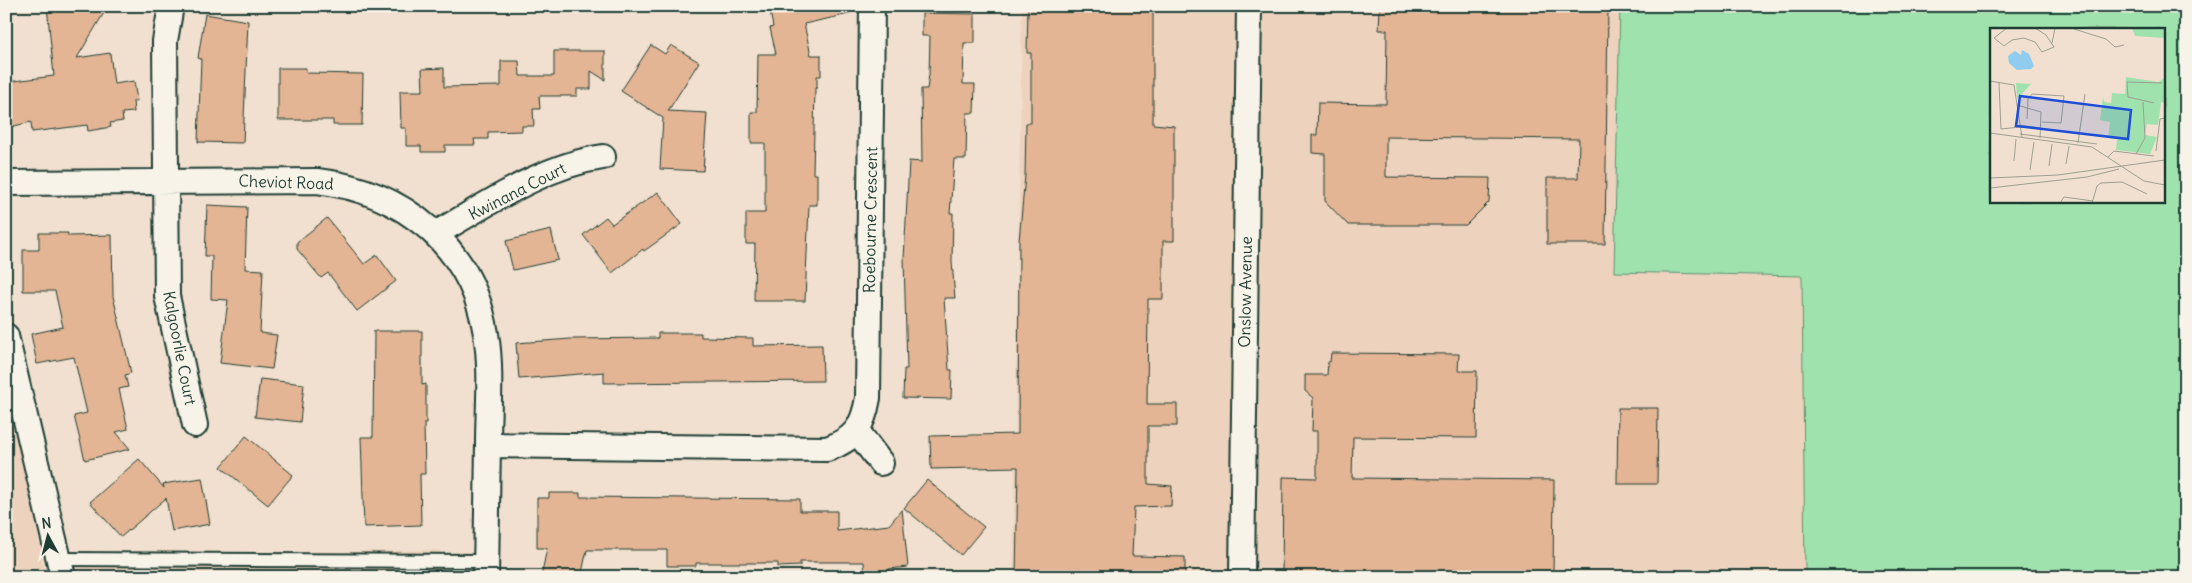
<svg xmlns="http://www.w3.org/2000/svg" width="2192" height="583" font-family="Delius,sans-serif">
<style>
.built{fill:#edd3bd}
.green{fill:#9fe2ad;stroke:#5f9070;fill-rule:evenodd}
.building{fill:#e4b594;stroke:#1f3d34}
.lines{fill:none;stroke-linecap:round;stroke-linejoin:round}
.service-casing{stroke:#1f3d34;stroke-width:16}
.minor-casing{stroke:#1f3d34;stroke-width:28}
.service{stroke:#f7f3e8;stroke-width:12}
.minor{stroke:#f7f3e8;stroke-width:24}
.labels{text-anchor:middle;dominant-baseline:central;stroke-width:5;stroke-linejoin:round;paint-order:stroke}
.street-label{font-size:16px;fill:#1f3d34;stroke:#f7f3e8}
.inset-road{fill:none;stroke:#9d9f91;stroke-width:1}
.view{fill:#1d4ed8;fill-opacity:0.15;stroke:#1d4ed8;stroke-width:2.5}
.inset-edge{fill:none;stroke:#1f3d34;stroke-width:2.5}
</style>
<rect width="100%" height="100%" fill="#f1e0cf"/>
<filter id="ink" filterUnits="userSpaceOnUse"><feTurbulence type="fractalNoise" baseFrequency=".02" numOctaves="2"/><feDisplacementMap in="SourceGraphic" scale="10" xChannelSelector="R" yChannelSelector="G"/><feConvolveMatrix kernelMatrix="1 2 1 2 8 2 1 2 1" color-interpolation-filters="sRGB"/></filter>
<g filter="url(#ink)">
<path class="built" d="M 1022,6 L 1620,6 L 1614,271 L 1802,276 L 1805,577 L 1013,577 Z
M 6,349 L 41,552 L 47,577 L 6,577 Z
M 440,550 L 440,577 L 75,577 L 71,557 Z"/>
<path class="green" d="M 1620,6 L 2186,6 L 2186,577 L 1805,577 L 1802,276 L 1614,272 ZM 1991,29 L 2163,29 L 2163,201 L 1991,201 Z"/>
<path class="building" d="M 47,6 L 108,6 L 77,58 L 110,53 L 114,84 L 134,81 L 137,101 L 133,101 L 134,112 L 122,113 L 123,121 L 110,123 L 111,127 L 88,131 L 87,125 L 32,132 L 31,122 L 6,128 L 6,82 L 54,76 Z
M 769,6 L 848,6 L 849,14 L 804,24 L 811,55 L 821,55 L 821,76 L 817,76 L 817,88 L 815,88 L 813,174 L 817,174 L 817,205 L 809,205 L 805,301 L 754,301 L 755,244 L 746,244 L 746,213 L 765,213 L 765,143 L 751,143 L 751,112 L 757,112 L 758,54 L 776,54 L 770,28 L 773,27 Z
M 1028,6 L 1153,6 L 1153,124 L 1174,126 L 1174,241 L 1163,241 L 1163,299 L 1148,299 L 1147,404 L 1177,404 L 1177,426 L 1148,426 L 1148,484 L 1172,486 L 1171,506 L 1134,507 L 1132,556 L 1185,557 L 1185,577 L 1016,577 L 1018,467 L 931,469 L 930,436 L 1018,434 L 1019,241 L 1025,176 L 1026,123 L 1031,123 L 1031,53 L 1027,53 Z
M 1380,6 L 1608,6 L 1605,244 L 1547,244 L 1547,178 L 1578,178 L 1579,139 L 1386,137 L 1386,177 L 1490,178 L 1489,202 L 1466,225 L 1348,225 L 1325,201 L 1325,154 L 1312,153 L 1312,135 L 1317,135 L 1318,103 L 1386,104 L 1387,30 L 1379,30 Z
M 922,13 L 975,14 L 975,43 L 964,43 L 963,84 L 975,84 L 974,113 L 967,113 L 966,159 L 954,159 L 950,213 L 953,213 L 952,262 L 955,298 L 944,298 L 949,370 L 952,370 L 951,399 L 903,398 L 904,369 L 907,369 L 904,259 L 909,161 L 922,162 L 921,89 L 927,89 L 929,75 L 930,36 L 922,36 Z
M 205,14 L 248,21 L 243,143 L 198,142 L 201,59 L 198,58 Z
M 651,45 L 665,54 L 671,45 L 699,62 L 668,111 L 707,113 L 703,171 L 660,169 L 663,118 L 621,91 Z
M 554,51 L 605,51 L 605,80 L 591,71 L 591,89 L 577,89 L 577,96 L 539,96 L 540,109 L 533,109 L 534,126 L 522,126 L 522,131 L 488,132 L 488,139 L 474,139 L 475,145 L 445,145 L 445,152 L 421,152 L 421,146 L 406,146 L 406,128 L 401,128 L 400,91 L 423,91 L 422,69 L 444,68 L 444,87 L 501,86 L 501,61 L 519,61 L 520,76 L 554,76 Z
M 278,68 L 306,68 L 306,73 L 363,74 L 362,125 L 333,125 L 333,120 L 278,120 Z
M 658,192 L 682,224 L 644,251 L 643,249 L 612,273 L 583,235 L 606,217 L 612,224 Z
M 207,205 L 247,207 L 245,269 L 263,270 L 260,333 L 277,335 L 272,369 L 220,363 L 228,300 L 211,299 L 212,256 L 205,256 Z
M 327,218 L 364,264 L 377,255 L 396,281 L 357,311 L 328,273 L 321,278 L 297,249 L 297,242 Z
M 551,230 L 558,260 L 513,270 L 506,241 Z
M 39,233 L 68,233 L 68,236 L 112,235 L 113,296 L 131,373 L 125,375 L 128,387 L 119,389 L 128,429 L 116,432 L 130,449 L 85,460 L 74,416 L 87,413 L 74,357 L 37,364 L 31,334 L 63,327 L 55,291 L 23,291 L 23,250 L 39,250 Z
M 374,331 L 422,331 L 422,385 L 426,384 L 426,423 L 424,423 L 425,474 L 420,474 L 421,525 L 364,527 L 361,437 L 373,437 Z
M 658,333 L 701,333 L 701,337 L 753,338 L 753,346 L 822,345 L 823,381 L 604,383 L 604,372 L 519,379 L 516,343 L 571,339 L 658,338 Z
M 1331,353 L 1459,354 L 1458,371 L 1477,371 L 1476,438 L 1353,437 L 1352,478 L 1554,480 L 1553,577 L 1282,577 L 1283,477 L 1317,478 L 1317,431 L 1312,431 L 1313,398 L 1305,391 L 1305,375 L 1327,375 L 1328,362 L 1330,362 Z
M 260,379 L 304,384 L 300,422 L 255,417 Z
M 1618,408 L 1658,408 L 1657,484 L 1617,484 Z
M 246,436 L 293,475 L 268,505 L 221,467 Z
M 139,459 L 164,488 L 163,484 L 202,478 L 210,524 L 172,531 L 166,498 L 121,537 L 90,502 Z
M 927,480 L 984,527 L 961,555 L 904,508 Z
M 549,493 L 580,493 L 580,497 L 800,499 L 800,511 L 837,511 L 837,531 L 889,525 L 902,509 L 908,567 L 889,569 L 890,577 L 865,577 L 864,562 L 800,562 L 800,566 L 778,567 L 778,563 L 696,563 L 696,566 L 667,566 L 667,550 L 587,550 L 581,577 L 541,577 L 547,548 L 537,548 L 537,498 L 549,498 Z"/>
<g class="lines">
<defs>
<path id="service" d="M 58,559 L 486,561"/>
<path id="minor" d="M 171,6 L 165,41 L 167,296 L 195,425
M 6,183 L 317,181 C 403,191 472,246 486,334 C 492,370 488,408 488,444 C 487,488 487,532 486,577
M 435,234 C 488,204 542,166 603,157
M 6,336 L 63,577
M 857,431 L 881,463
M 488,445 L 827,449 C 855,439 863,427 868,398 L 872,6
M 1242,577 L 1249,6"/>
</defs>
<use href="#service" class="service-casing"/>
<use href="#minor" class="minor-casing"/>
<use href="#service" class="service"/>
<use href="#minor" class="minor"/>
</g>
</g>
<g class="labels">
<g class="street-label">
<text transform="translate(286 182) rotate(2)">Cheviot Road</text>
<text transform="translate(517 191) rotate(-27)">Kwinana Court</text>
<text transform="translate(870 220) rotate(-89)">Roebourne Crescent</text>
<text transform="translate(1245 292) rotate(-89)">Onslow Avenue</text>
<text transform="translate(180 348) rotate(79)">Kalgoorlie Court</text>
</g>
</g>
<g transform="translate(1990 28)">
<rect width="175" height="175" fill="#f1e0cf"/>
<path d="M 142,0 L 175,0 L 175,10 L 145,8 ZM 136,49 L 168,54 L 175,50 L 175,75 L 171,74 L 168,97 L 157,96 L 155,107 L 167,109 L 160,126 L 126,122 L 127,111 L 118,110 L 120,94 L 110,92 L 113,69 L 114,74 L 121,75 L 122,65 L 135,66 ZM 26,55 L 41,56 L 27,71 Z" fill="#9fe2ad"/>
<path d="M 32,22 L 39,26 L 44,38 L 41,41 L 27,42 L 19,35 L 18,28 L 25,23 L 31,27 Z" fill="#8fccef"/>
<path class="inset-road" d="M 84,1 L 116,11 L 125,19 L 134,17M 4,10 L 14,18 L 22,12 L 34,10 L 45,14 L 52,24 L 64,19 L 56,7 L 45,0M 4,10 L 17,0M 62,15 L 65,0M 0,53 L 24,57 L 32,109M 9,55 L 11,101 L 30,99M 164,75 L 138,69 L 137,54 L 172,55M 27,77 L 51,84 L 50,110M 37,91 L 38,71 L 42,66 L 74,68 L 71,95 L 52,94M 29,97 L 51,100M 0,105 L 102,119 L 154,153 L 175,157M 30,106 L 107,116M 88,115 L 95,66M 166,123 L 170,91 L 175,90M 146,126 L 155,110 L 153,74M 118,129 L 124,123 L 164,128M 24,133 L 26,111M 76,136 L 79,118M 59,138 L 62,116M 40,142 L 44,114M 0,150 L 68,147 L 175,132M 0,160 L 97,149 L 129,141M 70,175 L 74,169 L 103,173M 102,175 L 107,158 L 111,155 L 132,154 L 157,166"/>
<path class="view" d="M 30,68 L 141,82 L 138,111 L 26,98 Z"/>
<rect width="175" height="175" class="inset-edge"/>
</g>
<rect width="2192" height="583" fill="none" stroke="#f7f3e8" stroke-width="25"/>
<rect x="12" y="12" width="2167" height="558" fill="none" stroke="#1f3d34" stroke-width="2" filter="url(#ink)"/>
<g transform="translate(48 536) rotate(353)" stroke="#f7f3e8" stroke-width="4" paint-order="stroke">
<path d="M0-4L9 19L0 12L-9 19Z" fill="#1f3d34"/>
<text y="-8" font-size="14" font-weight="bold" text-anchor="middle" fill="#1f3d34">N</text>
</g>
</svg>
